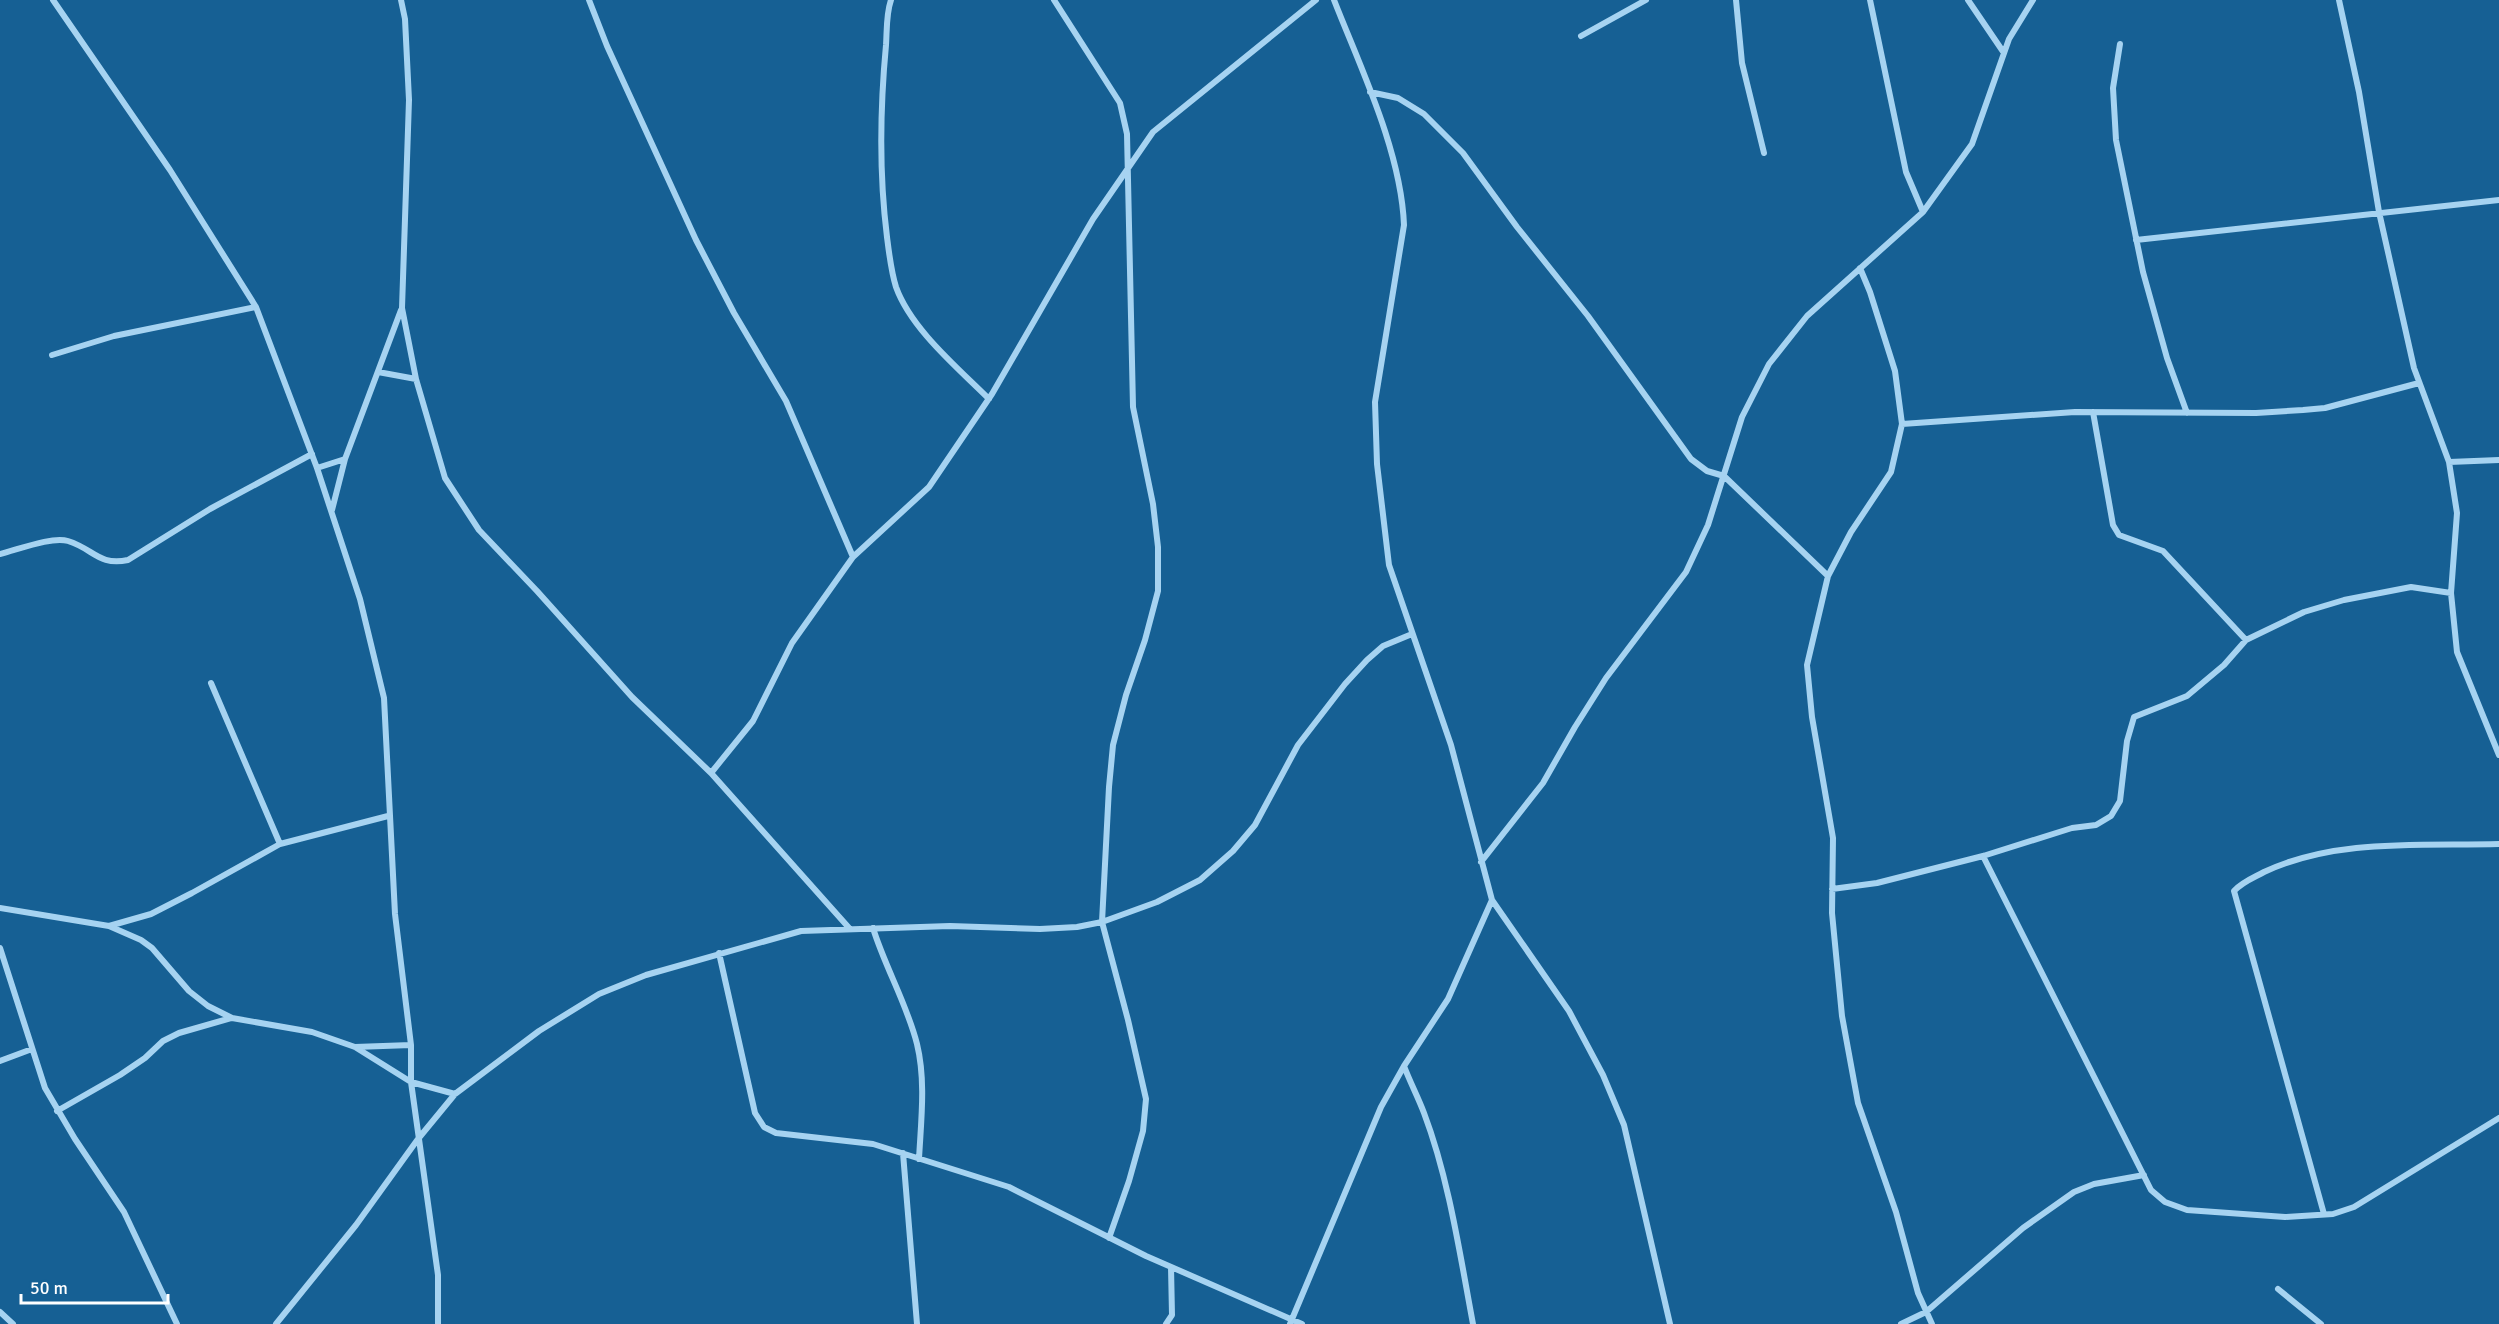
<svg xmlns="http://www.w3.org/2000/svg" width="2499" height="1324" font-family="Signika,sans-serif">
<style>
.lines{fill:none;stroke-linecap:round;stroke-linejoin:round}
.minor{stroke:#a6d3f1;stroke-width:6}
</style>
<rect width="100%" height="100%" fill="#166094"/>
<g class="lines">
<path class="minor" d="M 53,0 L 170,170 L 256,307 L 317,468 L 360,599 L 384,698 L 395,914 L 411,1045 L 411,1082 L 438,1275 L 438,1324
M 401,0 L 405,19 L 409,100 L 402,308 L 416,379 L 445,478 L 479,530 L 537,591 L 632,697 L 711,773 L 850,929
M 589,0 L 607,46 L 696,240 L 734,313 L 786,401 L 853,557
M 891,0 C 886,14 887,31 886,45 C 880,109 879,174 887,237 C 889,253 891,271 896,287 C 911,329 958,368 989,399
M 1054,0 L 1120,103 L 1127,134 L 1133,407 L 1153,504 L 1158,547 L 1158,591 L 1145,640 L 1126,695 L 1113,745 L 1109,787 L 1102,922 L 1128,1020 L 1146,1099 L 1143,1131 L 1129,1181 L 1109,1238
M 1334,0 C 1361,69 1401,151 1404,225 L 1375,402 L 1377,464 L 1389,565 L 1451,745 L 1492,900 L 1569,1011 L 1603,1075 L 1624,1125 L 1670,1324
M 1736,0 L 1742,63 L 1764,153
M 1870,0 L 1906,172 L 1923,212
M 1968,0 L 2004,53
M 2339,0 L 2359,92 L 2379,212 L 2414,368 L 2449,462 L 2457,513 L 2451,593 L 2457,652 L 2499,755
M 1581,36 L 1646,0
M 2120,44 L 2113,88 L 2116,140 L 2143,272 L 2167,358 L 2187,413
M 1370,92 L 1398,98 L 1424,114 L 1463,153 L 1517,227 L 1588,316 L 1691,459 L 1707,471 L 1724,476 L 1828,576
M 2136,240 L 2499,200
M 1860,268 L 1870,292 L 1895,371 L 1902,424 L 1891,472 L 1851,532 L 1828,576 L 1807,665 L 1812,717 L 1833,838 L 1832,913 L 1842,1016 L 1858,1103 L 1896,1212 L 1918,1293 L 1932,1324
M 52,355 L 114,336 L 256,307
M 378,372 L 416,379
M 2093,412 L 2113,525 L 2119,535 L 2163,551 L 2246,640
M 1902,424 L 2075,412 L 2256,413 L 2303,410 L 2325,408 L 2419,383
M 2449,462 L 2499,460
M 317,468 L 345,459
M 332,510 L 345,459 L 401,310
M 0,554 C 17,550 52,536 68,541 C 94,549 98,566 128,560 L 210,509 L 312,454
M 211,683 L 280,844
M 711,773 L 753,721 L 792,643 L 853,557 L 929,487 L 992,394 L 1093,219 L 1153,132 L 1316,0
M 1983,856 L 2151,1190 L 2165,1202 L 2187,1210 L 2285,1217 L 2333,1214 L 2354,1207 L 2499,1118
M 1481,862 L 1543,783 L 1575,727 L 1606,678 L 1686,572 L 1708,525 L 1742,417 L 1769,364 L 1807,316 L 1923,212 L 1972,144 L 2009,39 L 2033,0
M 1832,889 L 1877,883 L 1983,856 L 2072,828 L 2096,825 L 2111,816 L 2120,801 L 2127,741 L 2134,717 L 2187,696 L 2224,665 L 2246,640 L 2304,612 L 2344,600 L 2411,587 L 2451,593
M 0,908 L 109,926 L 151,914 L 192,893 L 280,844 L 388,816
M 109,926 L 141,940 L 152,948 L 189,991 L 208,1006 L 232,1018 L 312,1032 L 355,1047 L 411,1082 L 455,1094
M 873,928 C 885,967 907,1004 917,1044 C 926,1081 921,1121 919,1159
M 0,948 L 45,1088 L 75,1139 L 124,1212 L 177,1324
M 719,953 L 755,1113 L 764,1127 L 776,1133 L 873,1144 L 1009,1187 L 1146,1256 L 1302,1324
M 355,1047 L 411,1045
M 0,1061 L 32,1049
M 1404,1066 C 1410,1082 1418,1097 1424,1113 C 1449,1179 1460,1255 1473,1324
M 57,1111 L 120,1075 L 145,1058 L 163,1041 L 179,1033 L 231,1018
M 903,1153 L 917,1324
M 2324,1214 L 2234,891 C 2242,882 2253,878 2264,872 C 2336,838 2421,846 2499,844
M 2278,1289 L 2321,1324
M 0,1312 L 13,1324
M 276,1324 L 356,1225 L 418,1139 L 455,1094 L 539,1031 L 599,994 L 646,975 L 801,931 L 950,926 L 1040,929 L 1077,927 L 1102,922 L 1157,902 L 1200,880 L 1233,851 L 1255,825 L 1298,745 L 1345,684 L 1367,660 L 1383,646 L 1412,634
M 1166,1324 L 1172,1315 L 1171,1267
M 1290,1324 L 1381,1107 L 1404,1066 L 1448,999 L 1492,900
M 1901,1324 L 1926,1312 L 2023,1228 L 2074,1192 L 2094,1184 L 2144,1175"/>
</g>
<path d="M21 1294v9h147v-9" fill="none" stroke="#ffffff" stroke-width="3"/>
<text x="30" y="1294" font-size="18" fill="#ffffff" stroke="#166094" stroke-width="4.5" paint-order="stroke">50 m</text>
</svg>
